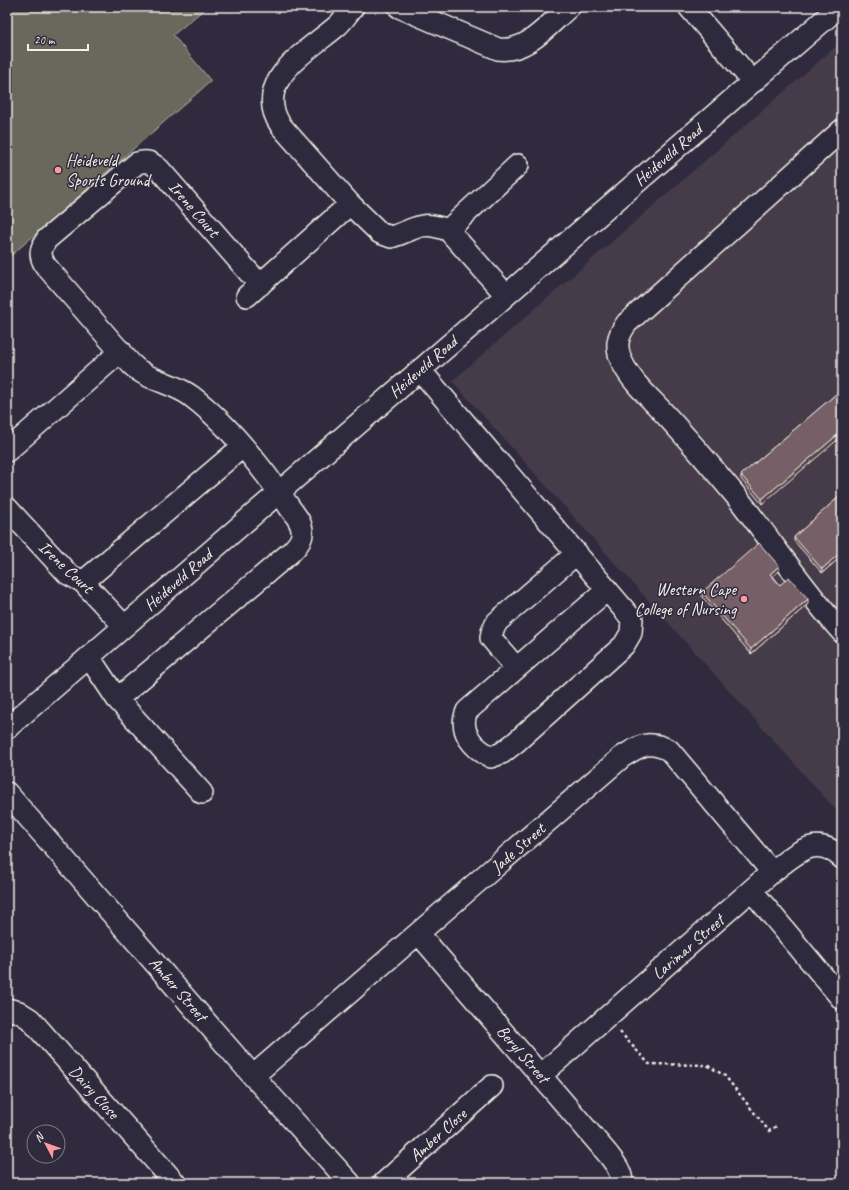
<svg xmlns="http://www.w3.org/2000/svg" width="849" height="1190" font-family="Caveat,sans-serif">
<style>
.built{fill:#443a49}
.green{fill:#67695b;stroke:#aeada2}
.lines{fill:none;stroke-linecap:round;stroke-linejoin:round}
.minor-casing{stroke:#f4f1e8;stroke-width:24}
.path{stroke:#f4f1e8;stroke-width:2.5;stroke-dasharray:3 3;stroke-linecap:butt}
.minor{stroke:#2f2a3d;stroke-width:21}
.wall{fill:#655158;stroke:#f4f1e8}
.shaded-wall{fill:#534247;stroke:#f4f1e8}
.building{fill:#765e66;stroke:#f4f1e8}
.poi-dot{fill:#ff9aa2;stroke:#2f2a3d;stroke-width:1.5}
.labels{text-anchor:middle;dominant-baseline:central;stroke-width:3;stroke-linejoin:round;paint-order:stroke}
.street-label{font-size:17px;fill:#f4f1e8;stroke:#2f2a3d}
.poi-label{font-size:17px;fill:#f4f1e8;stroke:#2f2a3d;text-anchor:start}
</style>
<rect width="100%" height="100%" fill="#2f2a3d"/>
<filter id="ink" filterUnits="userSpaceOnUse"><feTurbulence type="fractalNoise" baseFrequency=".025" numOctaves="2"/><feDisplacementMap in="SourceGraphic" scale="8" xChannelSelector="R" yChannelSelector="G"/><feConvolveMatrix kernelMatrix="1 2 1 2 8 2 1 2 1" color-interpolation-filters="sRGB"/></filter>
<g filter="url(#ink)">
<path class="built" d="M 842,41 L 842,817 L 452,381 Z"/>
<path class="green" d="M 7,7 L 207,7 L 173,35 L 211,81 L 7,259 Z"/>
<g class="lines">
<defs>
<path id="minor" d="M 353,7 C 348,13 343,21 337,26 C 308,51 251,81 281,126 L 350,204 L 380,233 L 391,237 C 418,229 418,220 448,230
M 399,7 L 498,49 C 527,53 548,25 569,7
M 689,7 L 753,82
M 842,130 L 627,323 C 617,336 615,347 622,362 C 631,381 648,396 662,411 C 688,439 712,467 736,496 C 772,541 803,589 842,632
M 506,295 L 448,230 L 518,165
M 247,296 L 350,204
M 420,370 L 632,619 L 631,633 L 624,645 L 516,742 L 502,753 L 491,757 C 473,748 458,731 467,711 L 607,590
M 7,451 L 121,351
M 7,508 L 68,574 L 83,582 L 124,626
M 83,582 L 242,447
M 89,657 L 117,699 L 202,793
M 516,668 L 491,638 L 492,632 L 497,622 L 577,553
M 117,699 L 291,552 C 298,545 305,537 301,526 C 299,518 292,512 288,505 C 263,469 226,422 191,396 C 172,382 148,381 131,364 L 45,265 C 39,255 40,249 47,239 L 137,163 C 147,160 151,162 159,169 L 260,285
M 7,728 L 839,7
M 7,793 L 253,1076 L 350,1183
M 752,891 L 842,999
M 419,934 L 607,1153 C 614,1162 622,1171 622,1183
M 7,1009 L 19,1012 L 30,1019 L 175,1183
M 541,1075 L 772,872 C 795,855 815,832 842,858
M 253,1076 L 622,757 C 641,745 648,740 669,750 L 772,872
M 384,1183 L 492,1086"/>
</defs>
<use href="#minor" class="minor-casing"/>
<path class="path" d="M 620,1032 L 649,1064 L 707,1065 L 725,1076 L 769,1131 L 778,1125"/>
<use href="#minor" class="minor"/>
</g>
<path class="wall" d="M 842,389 L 762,504 L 741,479 L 741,475 Z
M 842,494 L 842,556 L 822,573 L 794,541 L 794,537 Z
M 779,571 L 773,576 L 780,585 L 808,604 L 751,654 L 702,597 L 702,592 Z"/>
<path class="shaded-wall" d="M 842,431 L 842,436 L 762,504 L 762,499 Z
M 842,551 L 842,556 L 822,573 L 822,569 Z
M 779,566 L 779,571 L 770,578 L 770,574 Z
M 808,599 L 808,604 L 751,654 L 751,649 Z"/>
<path class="building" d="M 842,389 L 842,431 L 762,499 L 741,475 Z
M 842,494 L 842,551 L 822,569 L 794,537 Z
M 759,543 L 779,566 L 770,574 L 780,585 L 789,577 L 808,599 L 751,649 L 702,592 Z"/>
</g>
<g class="poi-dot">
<circle cx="58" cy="170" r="4"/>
<circle cx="744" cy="599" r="4"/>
</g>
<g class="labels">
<g class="street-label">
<text transform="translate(668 155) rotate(-41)">Heideveld Road</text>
<text transform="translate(194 209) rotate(49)">Irene Court</text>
<text transform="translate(423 367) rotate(-41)">Heideveld Road</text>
<text transform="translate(66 567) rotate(43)">Irene Court</text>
<text transform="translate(178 580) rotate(-41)">Heideveld Road</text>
<text transform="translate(518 848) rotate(-41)">Jade Street</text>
<text transform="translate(688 947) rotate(-41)">Larimar Street</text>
<text transform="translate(178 989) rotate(49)">Amber Street</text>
<text transform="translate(523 1054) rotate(49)">Beryl Street</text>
<text transform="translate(94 1092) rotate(48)">Dairy Close</text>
<text transform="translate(438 1135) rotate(-42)">Amber Close</text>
</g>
<g class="poi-label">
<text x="66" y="160">Heideveld<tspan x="66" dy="20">Sports Ground</tspan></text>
<text x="736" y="589" text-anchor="end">Western Cape<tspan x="736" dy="20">College of Nursing</tspan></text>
</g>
</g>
<rect width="849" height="1190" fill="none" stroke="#2f2a3d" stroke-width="24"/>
<rect x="12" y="12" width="825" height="1166" fill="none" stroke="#f4f1e8" stroke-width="1.5" filter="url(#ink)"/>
<g transform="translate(46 1144) rotate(311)"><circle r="19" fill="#2f2a3d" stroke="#7e7a81"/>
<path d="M0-3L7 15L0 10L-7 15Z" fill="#ff9aa2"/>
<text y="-6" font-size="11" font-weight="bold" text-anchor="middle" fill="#f4f1e8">N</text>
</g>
<path d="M28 44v6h60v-6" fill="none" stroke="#f4f1e8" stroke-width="2"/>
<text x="34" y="44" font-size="12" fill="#f4f1e8" stroke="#2f2a3d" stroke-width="3" paint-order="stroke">20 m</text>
</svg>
